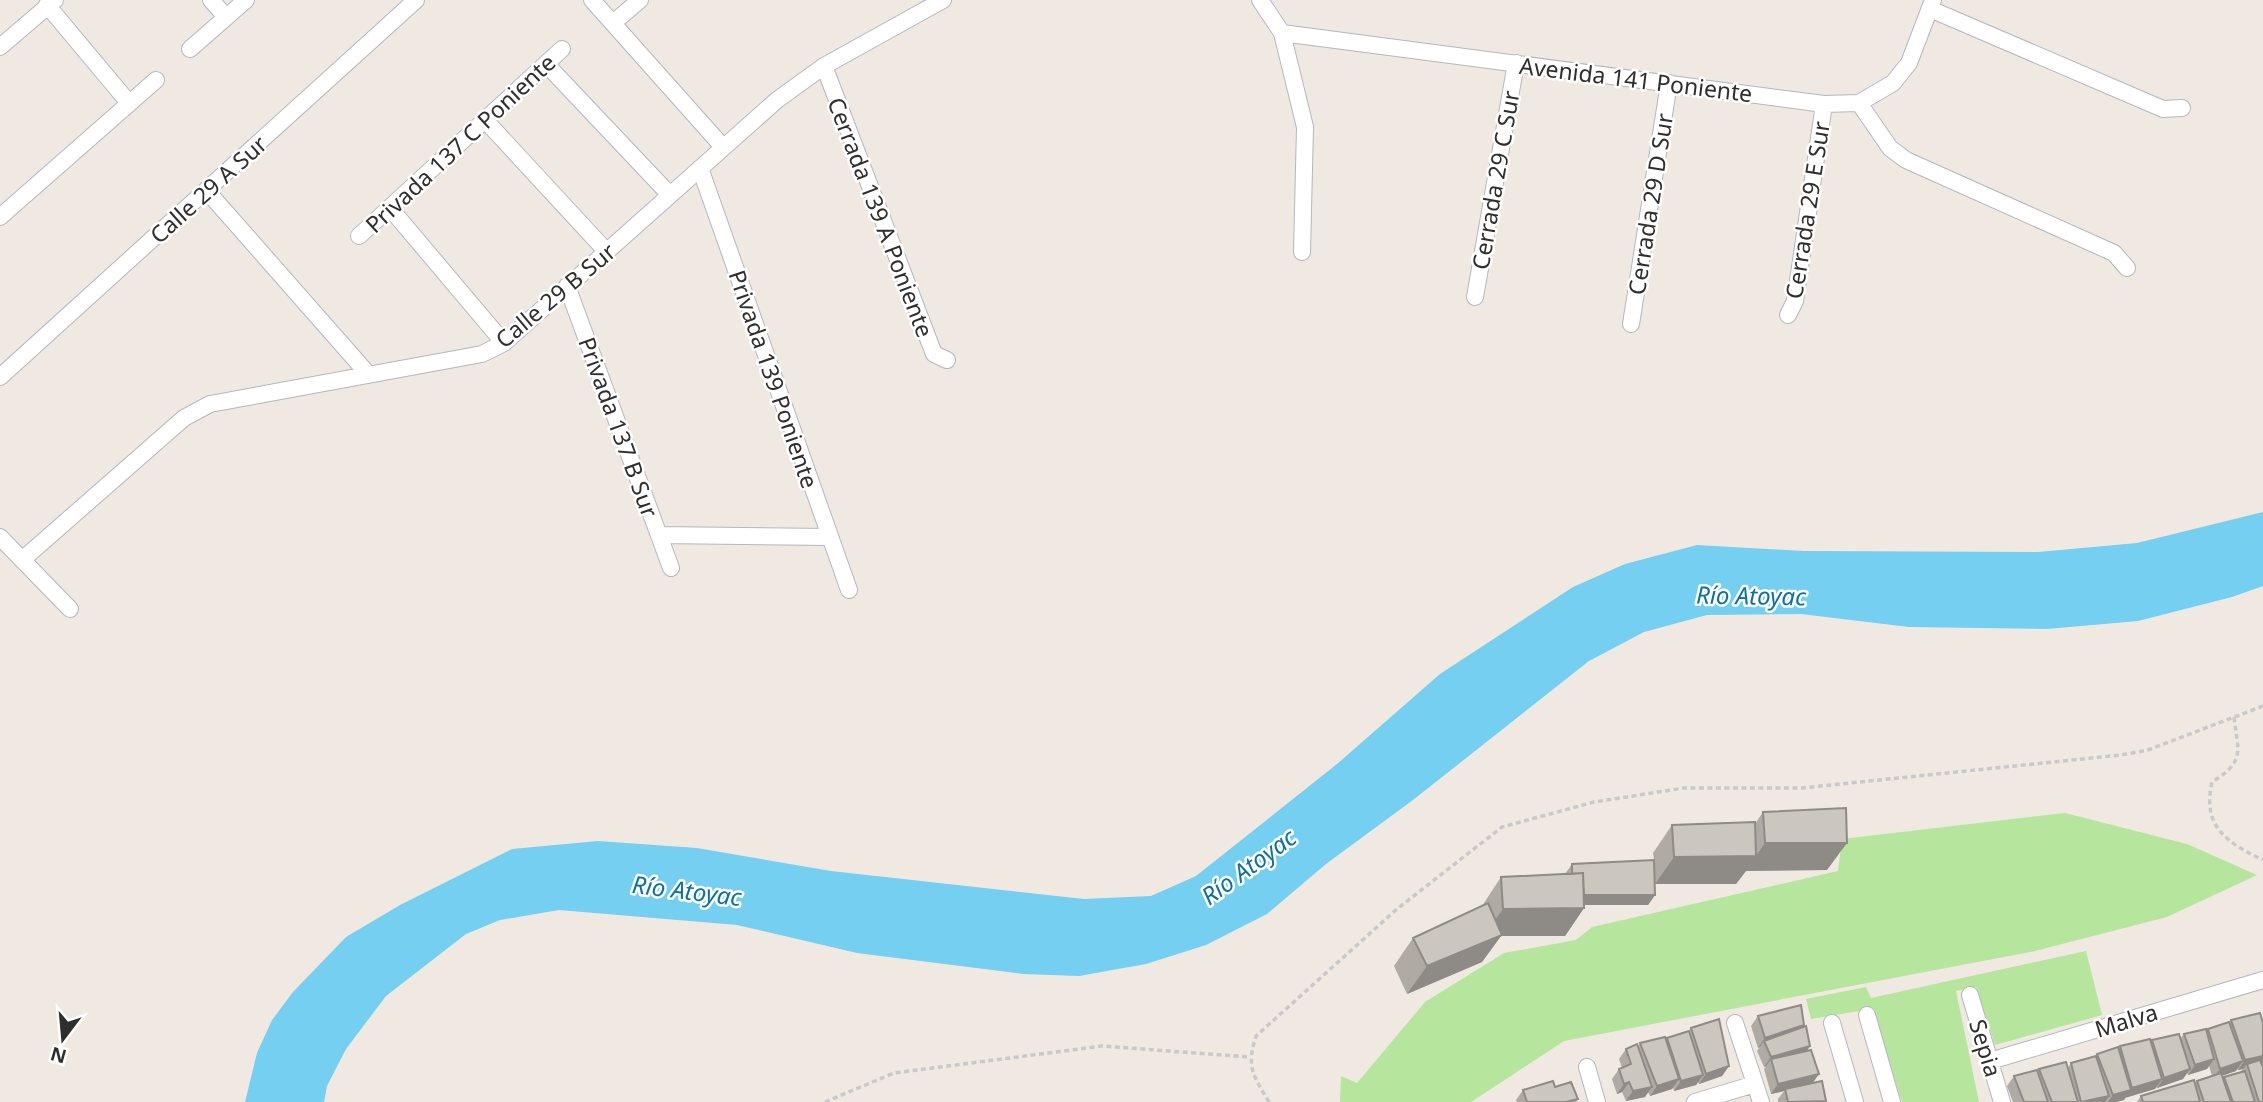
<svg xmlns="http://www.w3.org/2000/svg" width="2263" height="1102" font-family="'Noto Sans',sans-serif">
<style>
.green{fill:#b6e59e}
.water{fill:#75cff0}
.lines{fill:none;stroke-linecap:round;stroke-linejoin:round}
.minor-casing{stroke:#b4b7c1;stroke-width:18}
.path{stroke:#c9c9c9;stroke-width:3.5;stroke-dasharray:5 3.5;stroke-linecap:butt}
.minor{stroke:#fff;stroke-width:16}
.wall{fill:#afaba4;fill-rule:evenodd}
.shaded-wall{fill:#8e8b86}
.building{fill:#cbc7bf;stroke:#8e8b86;stroke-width:2}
.labels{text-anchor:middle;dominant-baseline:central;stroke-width:5;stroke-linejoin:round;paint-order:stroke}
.street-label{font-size:23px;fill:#2e2e2e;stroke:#fff}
.water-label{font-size:24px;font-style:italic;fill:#0d6fa3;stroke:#fff}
</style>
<rect width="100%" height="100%" fill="#efe9e1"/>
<path class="green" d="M 2065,813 L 2187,844 L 2257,875 L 2167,917 L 2035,951 L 1564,1041 L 1471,1102 L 1340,1102 L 1341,1076 L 1357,1083 L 1425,1002 L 1504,953 L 1576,940 L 1592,927 L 1838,871 L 1842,839 Z
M 2086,951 L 2102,1015 L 1995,1045 L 1976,987 L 1956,991 L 1979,1102 L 1902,1102 L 1871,1009 L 1811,1019 L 1806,999 L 1866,987 L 1871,998 Z"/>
<path class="water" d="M 2263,512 L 2263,586 L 2232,597 L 2138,621 L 2047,629 L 1909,627 L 1801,614 L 1707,615 L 1644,632 L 1589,661 L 1413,800 L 1326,864 L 1267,914 L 1206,945 L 1146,964 L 1079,976 L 1023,974 L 857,953 L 737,925 L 559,910 L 500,920 L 466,934 L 386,996 L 346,1049 L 327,1086 L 324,1102 L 245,1102 L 257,1053 L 272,1020 L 293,992 L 346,937 L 400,905 L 512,849 L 598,841 L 697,848 L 831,871 L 1029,893 L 1084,899 L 1151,896 L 1196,876 L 1337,764 L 1440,674 L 1573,587 L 1625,564 L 1697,545 L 1804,551 L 2038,552 L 2137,543 Z"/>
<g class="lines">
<defs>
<path id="minor" d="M 211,0 L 226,17
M 592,0 L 723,147
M 1260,0 L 1282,33 L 1305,127 L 1302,252
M 47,5 L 129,103
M 1930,9 L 2163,109 L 2182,108
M 613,23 L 640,0
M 1282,33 L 1824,104 L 1859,103 L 1893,83 L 1909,63 L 1933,0
M 0,47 L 55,0
M 190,49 L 246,0
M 546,64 L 670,195
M 824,66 L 934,354 L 947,360
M 1859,103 L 1890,148 L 1906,160 L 2114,253 L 2127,268
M 485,120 L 607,252
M 700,168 L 849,590
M 207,191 L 368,374
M 390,208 L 504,343
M 0,217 L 156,80
M 359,236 L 562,49
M 567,286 L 671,568
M 1475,297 L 1516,63
M 1788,315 L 1795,301 L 1824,104
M 1631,324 L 1669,83
M 0,377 L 416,0
M 659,535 L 830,537
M 0,537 L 70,609
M 22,560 L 184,418 L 210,404 L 482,354 L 504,343 L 777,100 L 824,66 L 943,0
M 1970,995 L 2002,1102
M 1867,1015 L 1892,1102
M 1735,1023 L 1761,1102
M 1832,1023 L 1855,1102
M 1990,1061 L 2263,980
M 1587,1067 L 1597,1102
M 1695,1102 L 1755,1084"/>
</defs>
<use href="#minor" class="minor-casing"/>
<path class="path" d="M 2234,717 C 2238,752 2246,761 2212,782 C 2202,827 2226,842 2263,860
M 825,1102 L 894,1073 L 1102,1046 L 1249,1057
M 1269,1102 C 1253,1075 1246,1067 1256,1036 L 1397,909 L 1502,827 L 1594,802 L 1684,788 L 1802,788 L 2121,755 L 2148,750 L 2263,706"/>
<use href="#minor" class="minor"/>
</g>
<path class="wall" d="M 1763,812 L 1827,870 L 1746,871 L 1736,884 L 1655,884 L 1655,895 L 1648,905 L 1584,905 L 1584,908 L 1565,936 L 1501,936 L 1482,962 L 1407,994 L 1394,966 L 1413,938 L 1482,906 L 1501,877 L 1565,874 L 1572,864 L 1654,860 L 1653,853 L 1672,825 L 1755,824 Z
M 1758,1016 L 1802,1028 L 1810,1046 L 1807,1051 L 1813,1083 L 1826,1102 L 1778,1102 L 1778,1099 L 1784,1091 L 1771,1094 L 1764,1069 L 1766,1066 L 1764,1067 L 1757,1051 L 1760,1047 L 1758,1048 L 1751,1026 Z
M 2231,1020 L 2261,1064 L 2263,1102 L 2137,1102 L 2141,1096 L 2195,1083 L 2197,1081 L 2212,1076 L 2209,1066 L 2207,1069 L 2188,1075 L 2187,1073 L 2183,1079 L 2157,1088 L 2157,1087 L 2155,1089 L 2125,1097 L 2124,1100 L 2116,1102 L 2013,1102 L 2007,1086 L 2014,1076 L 2038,1071 L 2039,1069 L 2068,1068 L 2071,1063 L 2095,1057 L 2097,1054 L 2118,1049 L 2120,1046 L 2151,1042 L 2152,1040 L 2180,1039 L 2184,1034 L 2206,1031 L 2208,1029 L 2229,1023 ZM 2237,1068 L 2238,1070 L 2243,1069 L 2240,1072 L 2224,1077 L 2223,1080 L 2221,1076 L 2236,1071 Z
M 1691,1028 L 1729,1066 L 1722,1076 L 1699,1084 L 1698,1082 L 1696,1085 L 1674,1091 L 1673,1087 L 1672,1089 L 1650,1096 L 1648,1092 L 1645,1097 L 1626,1101 L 1622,1092 L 1617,1094 L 1612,1079 L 1619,1069 L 1622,1068 L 1619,1059 L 1626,1049 L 1638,1046 L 1640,1043 L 1666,1040 L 1667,1038 L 1689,1031 Z
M 1555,1087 L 1578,1099 L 1576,1102 L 1517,1102 L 1516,1100 L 1523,1090 Z"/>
<path class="shaded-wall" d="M 1765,843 L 1847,843 L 1827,870 L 1746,871 L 1736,884 L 1655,884 L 1674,857 L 1756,856 Z
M 1573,895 L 1655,895 L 1648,905 L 1566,905 Z
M 1584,908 L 1565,936 L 1501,936 L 1482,962 L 1407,994 L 1427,966 L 1483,936 L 1503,909 Z
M 1804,1025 L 1797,1035 L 1764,1041 L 1760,1047 L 1758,1048 L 1765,1038 Z
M 1810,1046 L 1803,1056 L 1771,1059 L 1766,1066 L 1764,1067 L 1771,1057 Z
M 2263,1056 L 2263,1064 L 2248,1068 L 2247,1064 L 2243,1069 L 2238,1070 L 2245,1060 Z
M 2214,1059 L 2207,1069 L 2188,1075 L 2195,1065 Z
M 2243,1061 L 2236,1071 L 2213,1079 L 2220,1069 Z
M 1729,1066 L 1722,1076 L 1699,1084 L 1706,1074 Z
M 2190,1069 L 2183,1079 L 2157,1088 L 2164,1078 Z
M 1819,1074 L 1812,1084 L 1785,1089 L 1784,1091 L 1771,1094 L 1778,1084 Z
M 1703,1075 L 1696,1085 L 1674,1091 L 1681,1081 Z
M 1679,1079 L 1672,1089 L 1650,1096 L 1657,1086 Z
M 2162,1079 L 2155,1089 L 2125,1098 L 2132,1088 Z
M 1629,1082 L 1622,1092 L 1617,1094 L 1624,1084 Z
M 1652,1087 L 1645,1097 L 1626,1101 L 1633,1091 Z
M 2131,1090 L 2124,1100 L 2116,1102 L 2108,1102 L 2113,1095 Z
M 2109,1096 L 2105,1102 L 2083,1102 Z"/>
<path class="building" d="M 1846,808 L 1847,843 L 1765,843 L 1763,812 Z
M 1755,822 L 1756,856 L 1674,857 L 1672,825 Z
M 1654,860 L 1655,895 L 1584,895 L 1583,873 L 1572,874 L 1572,864 Z
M 1583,873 L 1584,908 L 1503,909 L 1501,877 Z
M 1488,903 L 1502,935 L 1427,966 L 1413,938 Z
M 1801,1005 L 1804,1025 L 1765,1038 L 1758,1016 Z
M 2260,1013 L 2263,1023 L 2263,1056 L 2245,1060 L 2231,1020 Z
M 1719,1019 L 1729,1066 L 1706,1074 L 1691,1028 Z
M 2229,1022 L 2243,1061 L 2220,1069 L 2208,1029 Z
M 1806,1026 L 1810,1046 L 1771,1057 L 1764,1041 Z
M 2206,1029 L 2214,1059 L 2195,1065 L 2184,1034 Z
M 1689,1031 L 1703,1075 L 1681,1081 L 1667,1038 Z
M 2179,1034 L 2190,1069 L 2164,1078 L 2152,1040 Z
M 1665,1037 L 1679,1079 L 1657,1086 L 1640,1043 Z
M 2150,1039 L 2162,1079 L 2132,1088 L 2120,1046 Z
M 1637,1044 L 1652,1087 L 1633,1091 L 1629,1082 L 1624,1084 L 1619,1069 L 1631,1064 L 1626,1049 Z
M 2118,1047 L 2131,1090 L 2113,1095 L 2097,1054 Z
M 1811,1050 L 1819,1074 L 1778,1084 L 1771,1059 Z
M 2096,1056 L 2109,1096 L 2081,1102 L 2071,1063 Z
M 2260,1060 L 2262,1065 L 2263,1065 L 2263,1102 L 2259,1102 L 2247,1064 Z
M 2066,1062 L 2078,1102 L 2052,1102 L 2039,1069 Z
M 2037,1070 L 2048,1102 L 2024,1102 L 2014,1076 Z
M 2245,1071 L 2255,1102 L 2233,1102 L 2224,1077 Z
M 2221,1073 L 2231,1102 L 2204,1102 L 2197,1081 Z
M 2194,1080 L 2200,1102 L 2143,1102 L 2141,1096 Z
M 1553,1081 L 1555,1087 L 1571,1082 L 1578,1099 L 1566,1102 L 1527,1102 L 1523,1090 Z
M 1822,1081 L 1826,1101 L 1788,1102 L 1785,1089 Z"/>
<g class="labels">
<g class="street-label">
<text transform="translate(1636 79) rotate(7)">Avenida 141 Poniente</text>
<text transform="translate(460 143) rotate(-43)">Privada 137 C Poniente</text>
<text transform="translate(1495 180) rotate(-80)">Cerrada 29 C Sur</text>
<text transform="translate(208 189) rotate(-42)">Calle 29 A Sur</text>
<text transform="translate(1650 204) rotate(-81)">Cerrada 29 D Sur</text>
<text transform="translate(1807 210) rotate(-81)">Cerrada 29 E Sur</text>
<text transform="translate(881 217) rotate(69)">Cerrada 139 A Poniente</text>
<text transform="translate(555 295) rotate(-40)">Calle 29 B Sur</text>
<text transform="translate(774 379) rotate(71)">Privada 139 Poniente</text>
<text transform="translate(619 427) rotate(70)">Privada 137 B Sur</text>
<text transform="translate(2126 1020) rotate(-17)">Malva</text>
<text transform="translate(1986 1048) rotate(73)">Sepia</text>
</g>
<g class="water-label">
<text transform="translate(1751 595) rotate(1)">Río Atoyac</text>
<text transform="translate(1248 866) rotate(-36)">Río Atoyac</text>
<text transform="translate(687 890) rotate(7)">Río Atoyac</text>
</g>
</g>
<g transform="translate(63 1039) rotate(196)" stroke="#ffffff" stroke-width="5" paint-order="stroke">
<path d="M0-5L12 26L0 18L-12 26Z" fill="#2e2e2e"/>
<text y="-10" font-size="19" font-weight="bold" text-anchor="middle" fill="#2e2e2e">N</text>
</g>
</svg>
